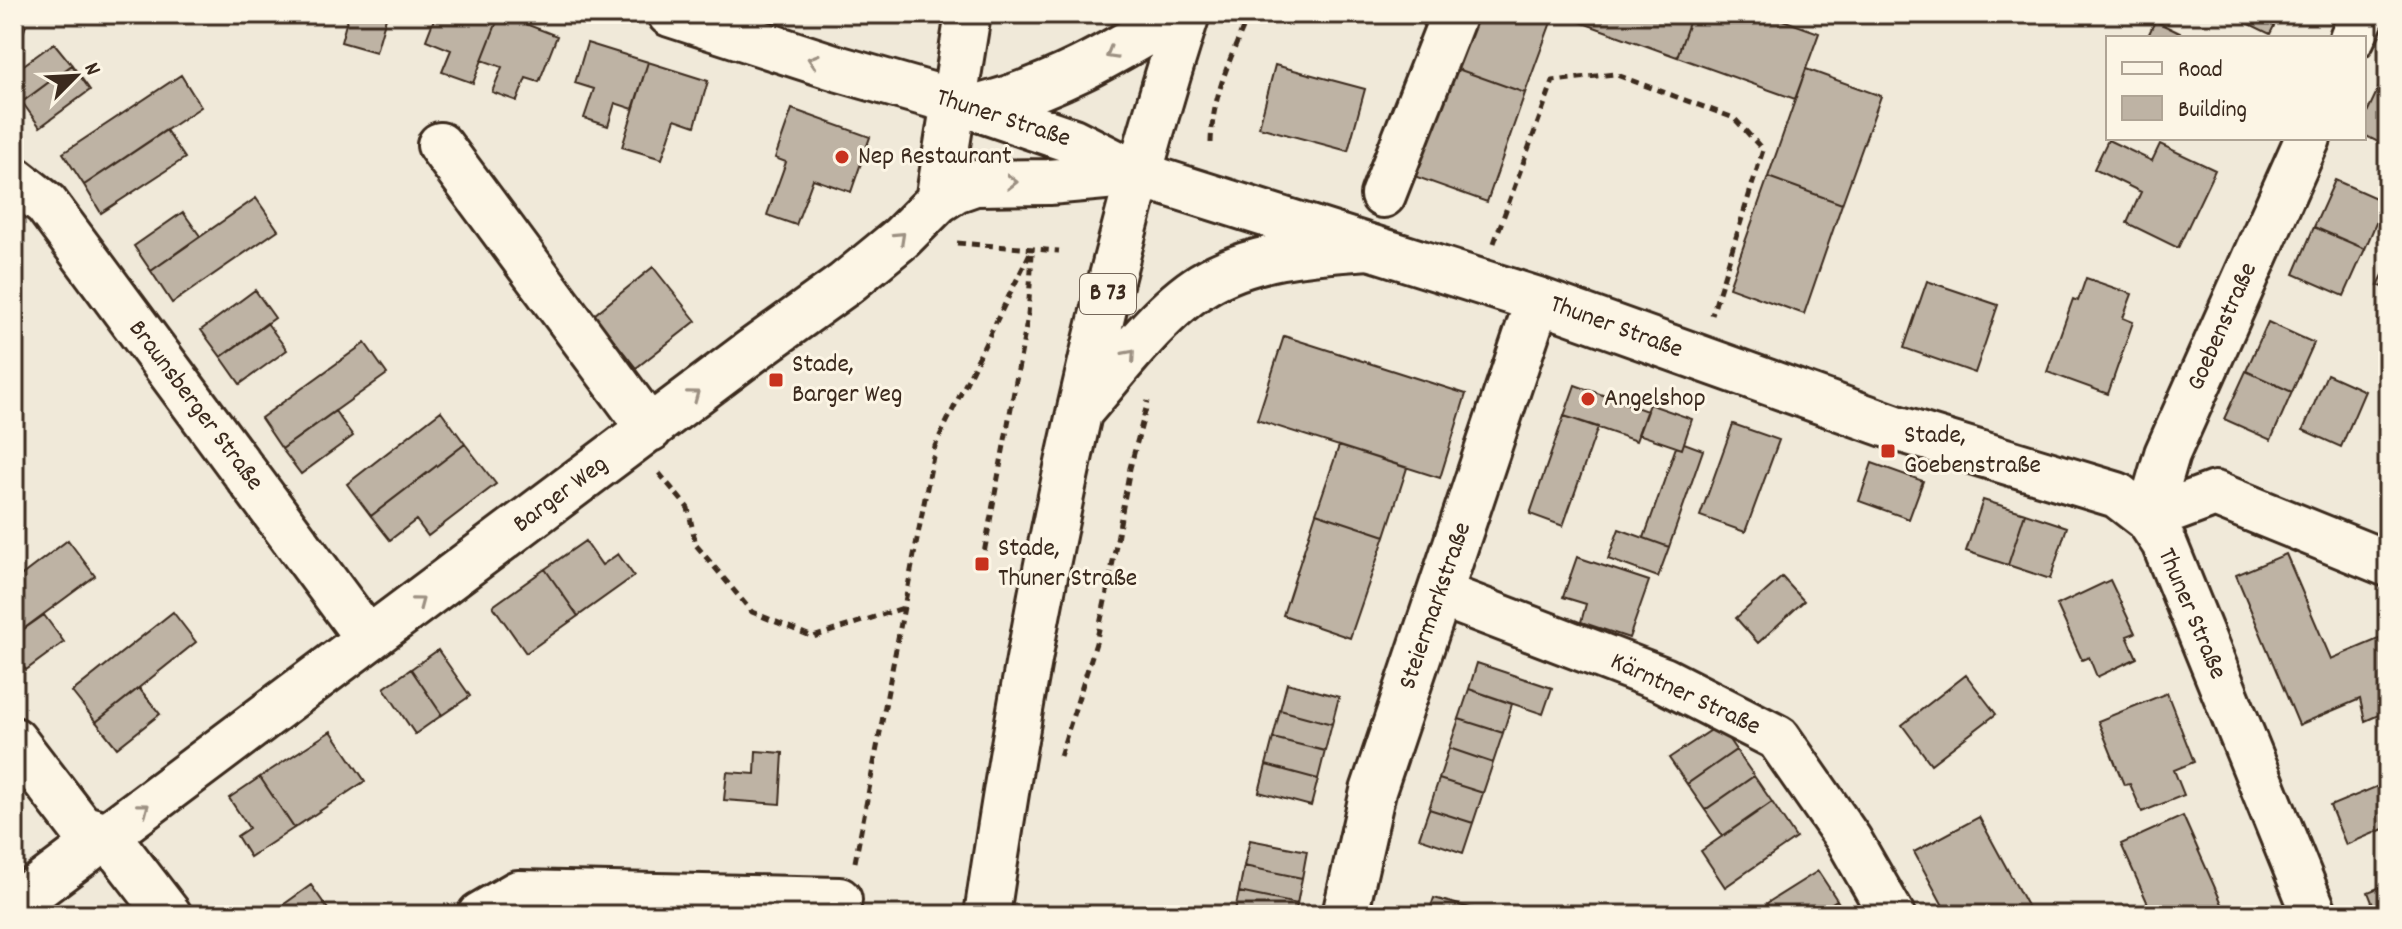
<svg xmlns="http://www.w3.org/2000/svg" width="2402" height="929" font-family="Dekko,sans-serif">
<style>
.building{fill:#beb3a4;stroke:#3b2a1e;stroke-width:2}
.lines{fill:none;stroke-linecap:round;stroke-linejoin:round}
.minor-casing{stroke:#3b2a1e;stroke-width:50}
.major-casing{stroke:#3b2a1e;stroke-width:50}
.path{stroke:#3b2a1e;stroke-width:5;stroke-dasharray:8 6;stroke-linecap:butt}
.minor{stroke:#fcf5e5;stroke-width:44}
.major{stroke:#fcf5e5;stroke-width:44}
.oneway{stroke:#9c9082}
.poi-dot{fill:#c8321e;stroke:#fcf5e5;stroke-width:3}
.labels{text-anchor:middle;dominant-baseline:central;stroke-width:6;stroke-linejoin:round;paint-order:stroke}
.shield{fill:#fcf5e5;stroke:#75675a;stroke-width:2}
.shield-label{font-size:24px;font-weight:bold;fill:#3b2a1e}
.street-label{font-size:26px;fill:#3b2a1e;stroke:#fcf5e5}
.poi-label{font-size:26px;fill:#3b2a1e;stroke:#fcf5e5;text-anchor:start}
</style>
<rect width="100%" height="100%" fill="#f0e9d9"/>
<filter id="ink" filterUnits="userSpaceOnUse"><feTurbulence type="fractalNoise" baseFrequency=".0125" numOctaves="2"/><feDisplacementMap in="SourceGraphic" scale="16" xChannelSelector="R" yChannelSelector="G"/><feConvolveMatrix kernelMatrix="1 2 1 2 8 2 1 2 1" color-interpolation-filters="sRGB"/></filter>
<g filter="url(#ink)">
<path class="building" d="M 324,14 L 387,14 L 376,52 L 341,42 L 347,20 Z
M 436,14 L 500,14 L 473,83 L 442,72 L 451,50 L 426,40 Z
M 500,14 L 557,36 L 539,82 L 526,78 L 517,101 L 492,92 L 502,67 L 482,60 Z
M 1471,14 L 1554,14 L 1525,93 L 1452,67 Z
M 1558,14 L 1692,14 L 1677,57 Z
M 1692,14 L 1766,14 L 1819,33 L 1795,99 L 1677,57 Z
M 2229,14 L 2280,14 L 2270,34 Z
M 2155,21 L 2190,38 L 2147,38 Z
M 54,43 L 72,65 L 22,102 L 14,91 L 14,72 Z
M 587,43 L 648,62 L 633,109 L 615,103 L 608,126 L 584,118 L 594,89 L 575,83 Z
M 648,62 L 708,81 L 695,126 L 675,119 L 662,159 L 622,147 Z
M 72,65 L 90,90 L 40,127 L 22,102 Z
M 1275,65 L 1365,89 L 1348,151 L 1259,127 Z
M 1452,67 L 1525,93 L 1487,202 L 1414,176 Z
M 1806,69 L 1881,96 L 1842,204 L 1768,177 Z
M 181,75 L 201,107 L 84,185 L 63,153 Z
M 2380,85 L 2388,89 L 2388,147 L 2364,135 L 2364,119 Z
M 792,109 L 870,137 L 851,192 L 813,179 L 796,225 L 767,215 L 786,162 L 775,158 Z
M 166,130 L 185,158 L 101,213 L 84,185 Z
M 2108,140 L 2152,161 L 2160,144 L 2215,170 L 2178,248 L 2127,223 L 2141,192 L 2094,169 Z
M 1768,177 L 1842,204 L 1804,314 L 1729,287 Z
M 2335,180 L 2385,202 L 2365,249 L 2314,227 Z
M 256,198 L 278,230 L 172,303 L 151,271 Z
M 183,212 L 200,236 L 151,271 L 134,246 Z
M 2314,227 L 2365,249 L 2344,296 L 2294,274 Z
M 2388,265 L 2388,289 L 2378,285 Z
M 653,267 L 696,321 L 636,368 L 594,315 Z
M 2086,278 L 2132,294 L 2123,318 L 2133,322 L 2108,394 L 2047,372 L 2073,299 L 2078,301 Z
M 1927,281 L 1998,305 L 1975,373 L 1904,348 Z
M 255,290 L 275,318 L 221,357 L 201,330 Z
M 2268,322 L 2314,343 L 2292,392 L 2246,371 Z
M 267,323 L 287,350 L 240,384 L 221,357 Z
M 1284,336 L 1466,394 L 1440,478 L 1257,420 Z
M 365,343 L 387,374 L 282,449 L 261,418 Z
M 2246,371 L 2292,392 L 2271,440 L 2224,419 Z
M 2327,374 L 2365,391 L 2341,447 L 2303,430 Z
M 1575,385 L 1647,411 L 1636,441 L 1564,416 Z
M 1649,404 L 1692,419 L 1682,449 L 1638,434 Z
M 335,411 L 353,436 L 301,474 L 282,449 Z
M 441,411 L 465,444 L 371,516 L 347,484 Z
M 1564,416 L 1598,427 L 1563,526 L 1530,514 Z
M 1733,424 L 1779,440 L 1745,532 L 1700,516 Z
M 1684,443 L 1703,450 L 1669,547 L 1644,538 L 1676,447 L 1682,449 Z
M 465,444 L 496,484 L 428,536 L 416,520 L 390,540 L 371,516 Z
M 1339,446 L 1407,468 L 1385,536 L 1316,513 Z
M 1872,463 L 1923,481 L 1909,519 L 1859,501 Z
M 1983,500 L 2025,513 L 2008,565 L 1966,551 Z
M 1316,513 L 1385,536 L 1350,638 L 1283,615 Z
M 2025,513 L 2067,527 L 2050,579 L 2008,565 Z
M 1619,529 L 1669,547 L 1658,577 L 1608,559 Z
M 68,540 L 95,576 L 14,636 L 14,581 Z
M 585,541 L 602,565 L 618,554 L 634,576 L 578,616 L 545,569 Z
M 2286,554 L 2331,659 L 2388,635 L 2388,711 L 2365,721 L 2360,699 L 2299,725 L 2236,575 Z
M 1577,557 L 1649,581 L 1629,638 L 1581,622 L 1586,604 L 1563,597 Z
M 545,569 L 578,616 L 526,653 L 493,606 Z
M 1782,577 L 1804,601 L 1758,643 L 1736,618 Z
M 2110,580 L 2135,633 L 2127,636 L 2137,658 L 2097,677 L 2089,657 L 2082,660 L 2057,605 Z
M 173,612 L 196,642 L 96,722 L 72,692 Z
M 44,615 L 64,642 L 26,670 L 14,653 L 14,636 Z
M 438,650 L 470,696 L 442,715 L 411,669 Z
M 1477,663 L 1552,688 L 1543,714 L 1469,689 Z
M 411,669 L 442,715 L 415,734 L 384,688 Z
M 1966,675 L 1996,714 L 1931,764 L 1902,725 Z
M 1287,683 L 1339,697 L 1332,724 L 1280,710 Z
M 139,688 L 160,714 L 117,748 L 96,722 Z
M 1469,689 L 1512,704 L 1503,733 L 1459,719 Z
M 2167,693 L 2194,762 L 2174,770 L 2184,795 L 2142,812 L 2130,784 L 2124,785 L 2098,721 Z
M 1280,710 L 1332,724 L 1325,751 L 1273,738 Z
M 1459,719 L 1503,733 L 1493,763 L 1449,748 Z
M 1719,725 L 1736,750 L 1687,784 L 1669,758 Z
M 331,731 L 365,781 L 294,828 L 260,777 Z
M 1273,738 L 1325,751 L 1318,779 L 1266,765 Z
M 1449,748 L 1493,763 L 1483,793 L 1439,779 Z
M 1736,750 L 1754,776 L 1705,810 L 1687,784 Z
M 756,751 L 783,753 L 780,804 L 724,800 L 727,772 L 755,774 Z
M 1266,765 L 1318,779 L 1311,806 L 1259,792 Z
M 1754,776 L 1772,802 L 1723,836 L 1705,810 Z
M 260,777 L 294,828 L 250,857 L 237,836 L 249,828 L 229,798 Z
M 1439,779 L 1483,793 L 1473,823 L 1429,809 Z
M 2383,784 L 2388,797 L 2388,827 L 2346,845 L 2330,806 Z
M 1772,802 L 1796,838 L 1725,887 L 1701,851 Z
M 1429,809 L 1473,823 L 1463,853 L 1419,838 Z
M 2183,816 L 2227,915 L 2153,915 L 2121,844 Z
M 1979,817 L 2032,915 L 1948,915 L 1914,852 Z
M 1250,840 L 1307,851 L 1302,878 L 1244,866 Z
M 1244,866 L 1302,878 L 1297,904 L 1239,892 Z
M 1818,871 L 1837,900 L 1813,915 L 1774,915 L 1767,903 Z
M 2388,884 L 2388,915 L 2377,915 L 2368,892 Z
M 311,885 L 332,915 L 269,915 Z
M 1239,892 L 1297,904 L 1295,915 L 1234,915 Z
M 1434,898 L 1481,911 L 1479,915 L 1428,915 Z
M 1837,900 L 1846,915 L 1813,915 Z"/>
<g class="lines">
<defs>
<path id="minor" d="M 670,14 L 840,69 L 976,108 L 1073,141 L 1138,174 L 1538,300 L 1896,428 L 2117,495 L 2148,519 L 2164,543 L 2315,915
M 2352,38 L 2363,14
M 440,145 L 650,429
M 14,179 L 46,204 L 368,639
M 1383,195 L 1454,14
M 938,201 L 968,14
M 2148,519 L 2167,454 L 2308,138
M 2148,519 L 2215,494 L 2388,564
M 1440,594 L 1664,680 L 1778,738 L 1849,840 L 1892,915
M 14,740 L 81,827 L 107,835 L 169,915
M 14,905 L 752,351 L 845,284 L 901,238 L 938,201 L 955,190 L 975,183 L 1049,182 L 1138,174
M 480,915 L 518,893 L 839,900
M 1345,915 L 1373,791 L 1538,300"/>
<path id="major" d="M 976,108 C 1054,88 1110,55 1178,14
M 1082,409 C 1116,370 1159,312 1202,285 C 1252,254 1312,251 1369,247
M 987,915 C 1032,610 1093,308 1187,14"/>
</defs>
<use href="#minor" class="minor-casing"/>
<use href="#major" class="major-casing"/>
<path class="path" d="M 14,42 L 20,38 L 28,14
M 1211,143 C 1212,96 1231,57 1249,14
M 957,243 L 1059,251
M 1494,243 L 1553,81 L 1614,74 L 1734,118 L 1763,150 L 1712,315
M 659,473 L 688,508 L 696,545 L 752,612 L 813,637 L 903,608
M 982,564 L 1028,316 L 1032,254
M 1060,756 L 1096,643 L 1110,578 L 1130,468 L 1148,401
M 855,862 L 935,446 L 1032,249"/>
<use href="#minor" class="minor"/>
<use href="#major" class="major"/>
</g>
<defs><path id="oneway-chevron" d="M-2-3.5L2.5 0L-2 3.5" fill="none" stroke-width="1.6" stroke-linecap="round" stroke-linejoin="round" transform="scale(2)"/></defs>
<g class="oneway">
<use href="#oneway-chevron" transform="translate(1111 54) rotate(150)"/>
<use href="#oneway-chevron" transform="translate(813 60) rotate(-162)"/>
<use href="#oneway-chevron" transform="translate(1012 182)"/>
<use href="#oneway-chevron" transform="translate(900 237) rotate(-43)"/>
<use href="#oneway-chevron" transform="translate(1130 355) rotate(-49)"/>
<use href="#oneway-chevron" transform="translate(694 395) rotate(-37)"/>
<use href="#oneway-chevron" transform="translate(419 602) rotate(-37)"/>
<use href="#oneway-chevron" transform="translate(144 808) rotate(-37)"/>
</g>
</g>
<g class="poi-dot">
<circle cx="842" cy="157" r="8"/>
<rect x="768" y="372" width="16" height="16" rx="4"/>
<circle cx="1588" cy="399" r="8"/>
<rect x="1880" y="443" width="16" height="16" rx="4"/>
<rect x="974" y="556" width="16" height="16" rx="4"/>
</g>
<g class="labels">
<rect class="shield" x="1080" y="274" width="56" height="40" rx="6"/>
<g class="shield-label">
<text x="1108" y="294">B 73</text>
</g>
<g class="street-label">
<text transform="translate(1003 119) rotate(18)">Thuner Straße</text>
<text transform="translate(2223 327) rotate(-66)">Goebenstraße</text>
<text transform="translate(1616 328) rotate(20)">Thuner Straße</text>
<text transform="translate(195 406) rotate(53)">Braunsberger Straße</text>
<text transform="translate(561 495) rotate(-37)">Barger Weg</text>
<text transform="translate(1436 606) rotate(-71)">Steiermarkstraße</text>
<text transform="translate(2191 614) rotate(67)">Thuner Straße</text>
<text transform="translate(1685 695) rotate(25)">Kärntner Straße</text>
</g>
<g class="poi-label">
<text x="858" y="157">Nep Restaurant</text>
<text x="792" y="365">Stade,<tspan x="792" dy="30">Barger Weg</tspan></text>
<text x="1604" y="399">Angelshop</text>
<text x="1904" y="436">Stade,<tspan x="1904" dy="30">Goebenstraße</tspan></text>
<text x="998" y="549">Stade,<tspan x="998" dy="30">Thuner Straße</tspan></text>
</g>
</g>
<rect width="2402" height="929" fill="none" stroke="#fcf5e5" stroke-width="48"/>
<rect x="24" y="24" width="2354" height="881" fill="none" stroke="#3b2a1e" stroke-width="3" filter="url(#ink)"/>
<rect x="2106" y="36" width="260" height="104" fill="#fcf5e5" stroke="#afa495" stroke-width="2"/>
<rect x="2122" y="62" width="40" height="12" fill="#fcf5e5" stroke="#afa495" stroke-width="2"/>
<text x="2178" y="76" font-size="24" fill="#3b2a1e">Road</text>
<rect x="2122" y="96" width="40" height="24" fill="#beb3a4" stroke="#afa495" stroke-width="2"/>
<text x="2178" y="116" font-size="24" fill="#3b2a1e">Building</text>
<g transform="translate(76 76) rotate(66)" stroke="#fcf5e5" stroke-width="6" paint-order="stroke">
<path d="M0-6L14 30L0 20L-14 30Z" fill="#3b2a1e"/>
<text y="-12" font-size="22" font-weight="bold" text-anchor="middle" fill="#3b2a1e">N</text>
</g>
</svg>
